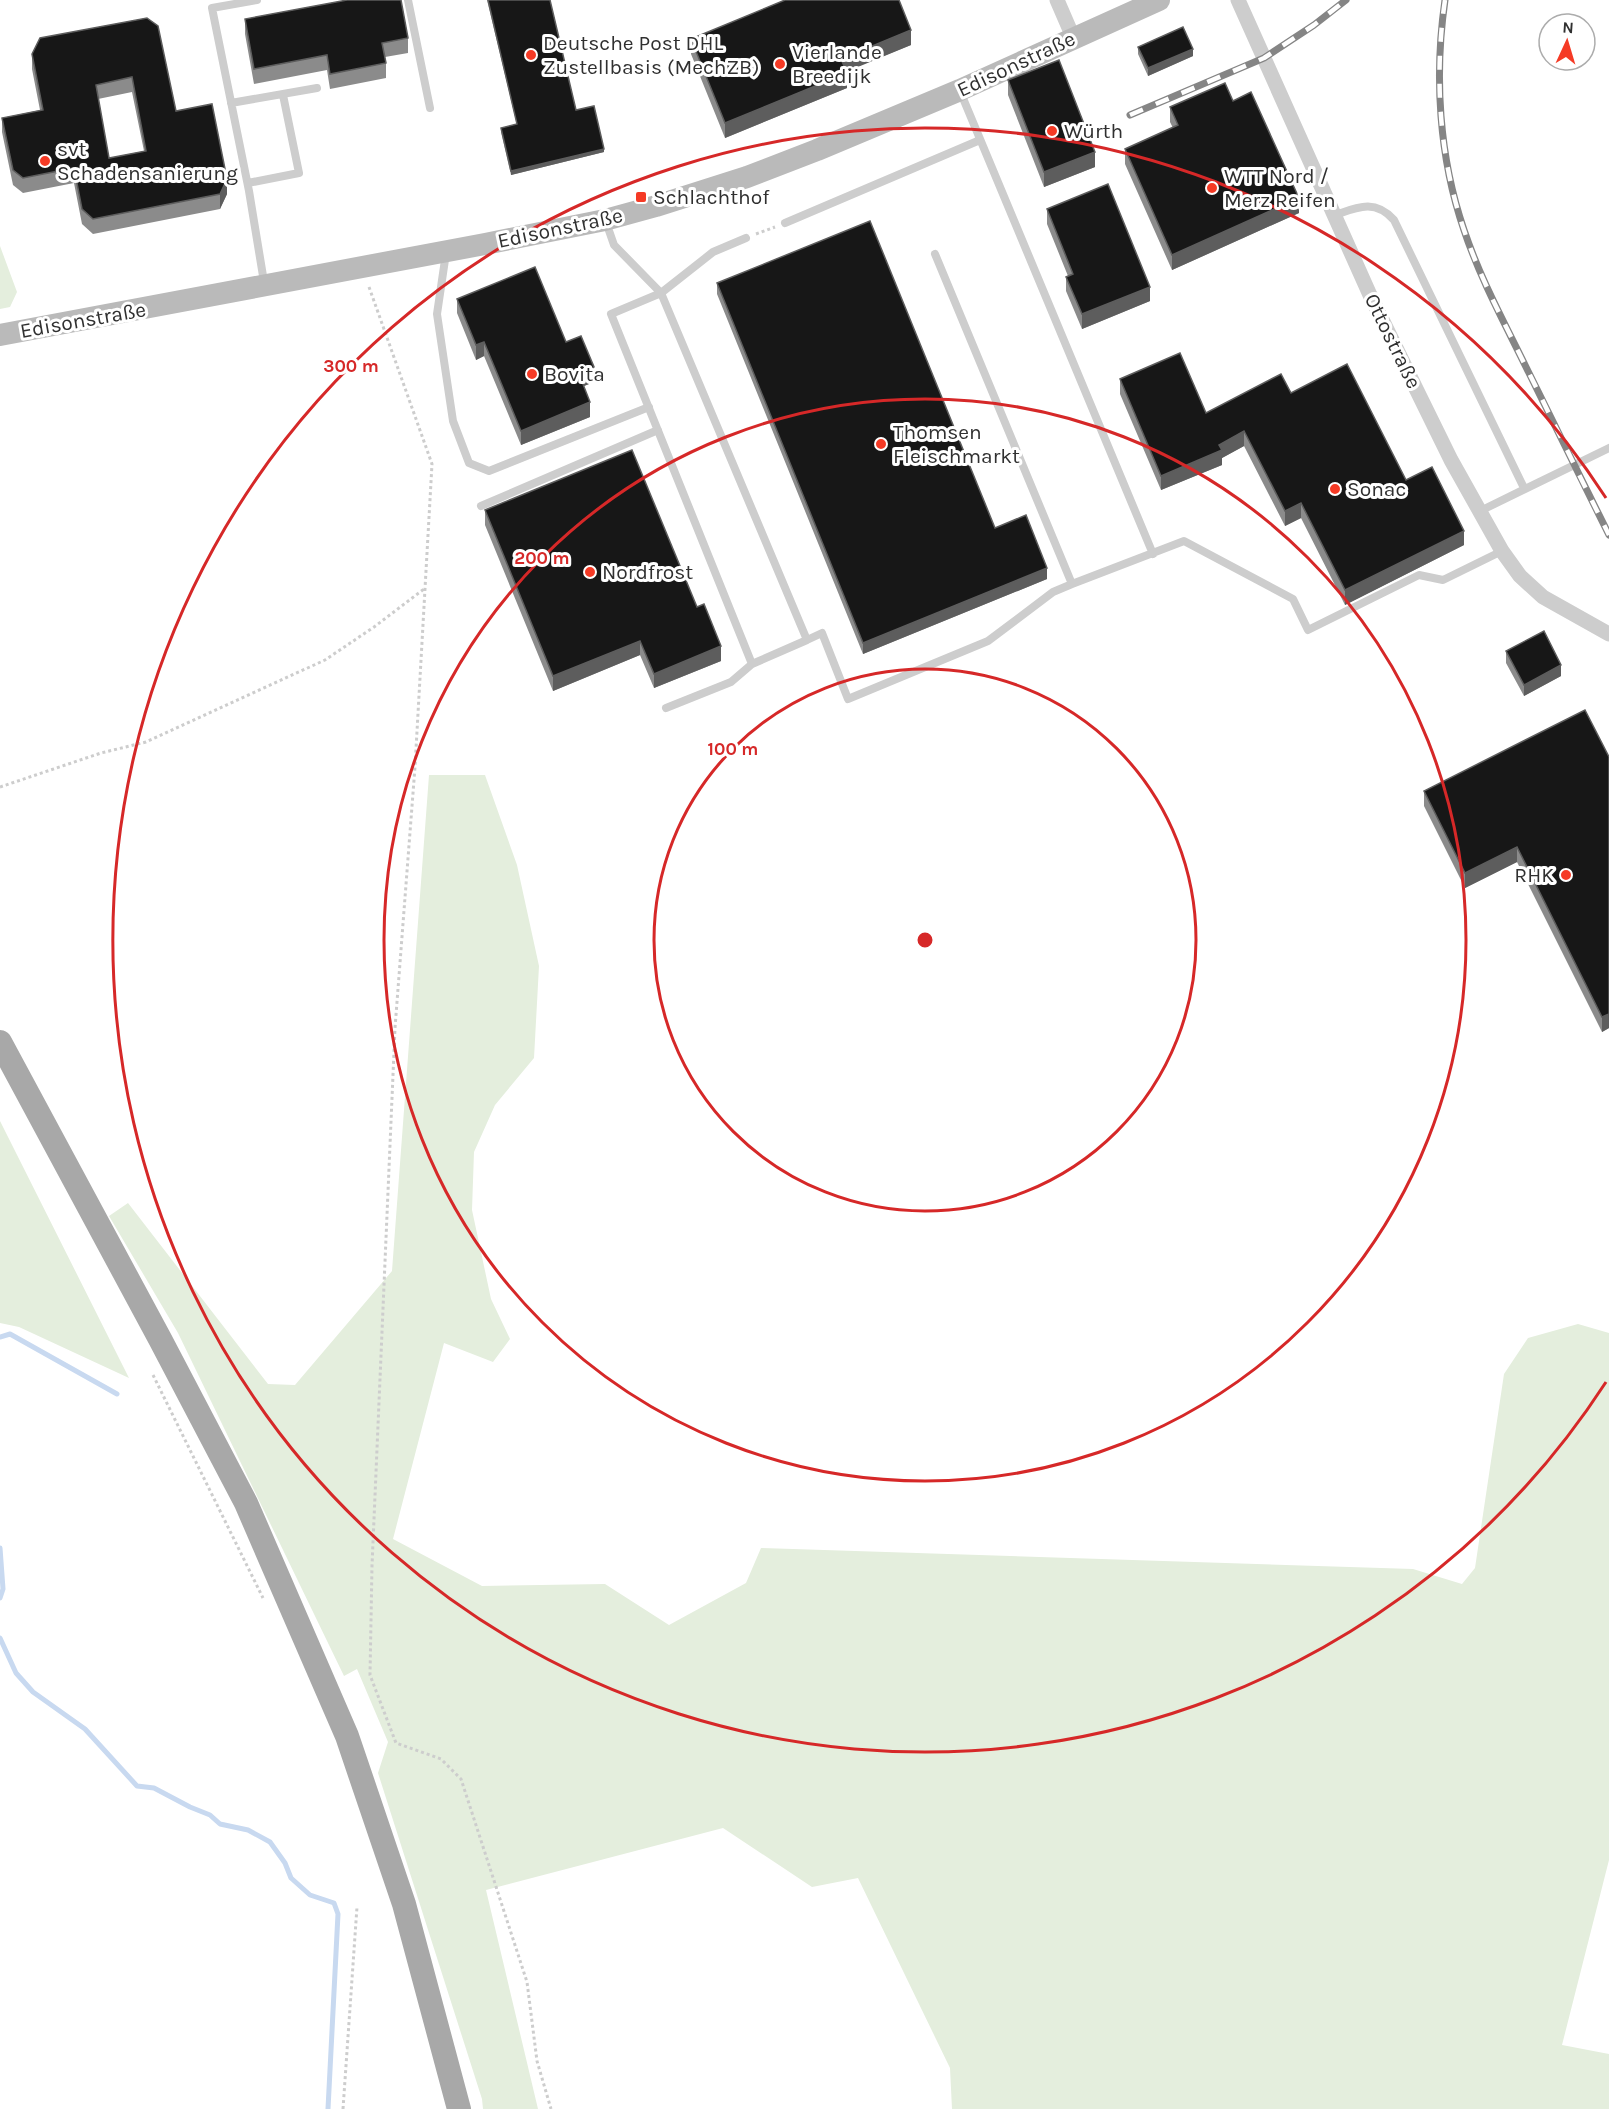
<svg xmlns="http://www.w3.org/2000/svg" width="1609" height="2109" font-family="Karla,sans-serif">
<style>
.green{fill:#e4eedd}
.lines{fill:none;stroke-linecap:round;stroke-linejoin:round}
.stream{stroke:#c8d9f0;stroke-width:5}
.path{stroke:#cdcdcd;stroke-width:3;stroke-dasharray:3 3;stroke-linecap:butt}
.lane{stroke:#cdcdcd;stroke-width:8}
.street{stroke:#cdcdcd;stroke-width:15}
.secondary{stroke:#bababa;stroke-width:22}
.primary{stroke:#a8a8a8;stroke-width:24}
.rail-casing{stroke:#858585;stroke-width:7}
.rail{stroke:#fff;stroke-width:4.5;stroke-dasharray:14;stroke-linecap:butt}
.wall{fill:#8b8b8b;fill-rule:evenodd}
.shaded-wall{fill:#5d5d5d}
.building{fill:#171717;stroke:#5d5d5d;stroke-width:1.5;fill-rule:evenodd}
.ring{fill:none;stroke:#d62828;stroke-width:3}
.poi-dot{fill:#f53a25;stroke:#fff;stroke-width:2}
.labels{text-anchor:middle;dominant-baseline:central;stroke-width:6;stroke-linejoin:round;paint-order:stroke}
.poi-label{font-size:21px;fill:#303030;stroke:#fff;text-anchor:start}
.street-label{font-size:21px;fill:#303030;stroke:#fff}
.centre{fill:#d62828;stroke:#fff;stroke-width:3}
.ring-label{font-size:18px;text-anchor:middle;font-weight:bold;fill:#d62828;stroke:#fff;stroke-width:6;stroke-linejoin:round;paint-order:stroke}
</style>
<rect width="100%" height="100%" fill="#fff"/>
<path class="green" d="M 0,246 L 17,292 L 10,307 L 0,309 Z
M 429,775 L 485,775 L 517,865 L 539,966 L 534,1058 L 495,1105 L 474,1152 L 472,1210 L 491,1299 L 510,1339 L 493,1362 L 444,1343 L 393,1539 L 482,1586 L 605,1584 L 669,1625 L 746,1583 L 761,1548 L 1413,1569 L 1462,1584 L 1475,1568 L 1504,1374 L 1528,1338 L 1578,1324 L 1609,1333 L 1609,1860 L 1562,2045 L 1609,2054 L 1609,2109 L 952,2109 L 950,2068 L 858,1878 L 812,1887 L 723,1828 L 486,1890 L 538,2109 L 483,2109 L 482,2099 L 378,1773 L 388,1742 L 357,1669 L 344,1676 L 178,1333 L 109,1216 L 128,1203 L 268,1384 L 295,1385 L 392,1271 Z
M 0,1121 L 129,1378 L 19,1327 L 0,1323 Z"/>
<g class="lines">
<path class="stream" d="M 0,1337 L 10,1334 L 117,1394
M 0,1548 L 3,1589 L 0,1598
M 0,1638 L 16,1673 L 33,1692 L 85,1729 L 137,1786 L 154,1788 L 190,1807 L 210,1815 L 220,1824 L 248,1830 L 270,1842 L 285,1863 L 291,1878 L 310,1895 L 334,1903 L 338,1914 L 328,2109"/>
<path class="path" d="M 756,234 L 775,227
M 369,287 L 432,464 L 415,767 L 395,1028 L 372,1566 L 370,1675 L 396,1743 L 441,1759 L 461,1779 L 527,1982 L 537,2061 L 551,2109
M 0,787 L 101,753 L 146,742 L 325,660 L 374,627 L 424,589
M 153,1375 L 263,1598
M 343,2109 L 357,1907"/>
<path class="lane" d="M 257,0 L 212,8 L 249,191 L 264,282
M 408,0 L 430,108
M 960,91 L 1153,554
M 231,103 L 317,88
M 248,183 L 299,173 L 283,95
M 1335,215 C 1358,207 1375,199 1394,220 L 1524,488
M 606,222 L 614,245 L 661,293 L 807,640 L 822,633 L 848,699 L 988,641 L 1053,592 L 1072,584 L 935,254
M 785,223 L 980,140
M 746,238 L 713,252 L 661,293 L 611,314 L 752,664 L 807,640
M 446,253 L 437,314 L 453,421 L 469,463 L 489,471 L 649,407
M 481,506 L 658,430
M 1480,511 L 1609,448
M 1072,584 L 1184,541 L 1293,599 L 1308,630 L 1419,575 L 1443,580 L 1502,551
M 666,708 L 731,682 L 752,664"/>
<path class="street" d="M 1057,0 L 1073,37
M 1238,0 L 1370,295 L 1451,460 L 1502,551 L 1520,576 L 1543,597 L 1609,634"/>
<path class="secondary" d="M 0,335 L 485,244 L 605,220 L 656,206 L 747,177 L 817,150 L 960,90 L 1159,0"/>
<path class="primary" d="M 0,1042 L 160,1339 L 246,1503 L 347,1736 L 404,1904 L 459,2109"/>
<defs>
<path id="rail" d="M 1445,0 C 1434,76 1439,157 1464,230 C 1480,278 1504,322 1526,367 C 1554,423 1581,479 1609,535
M 1130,115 L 1264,58 L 1314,25 L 1346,0"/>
</defs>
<use href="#rail" class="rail-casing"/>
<use href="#rail" class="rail"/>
</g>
<path class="wall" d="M 487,0 L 550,0 L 576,110 L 604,152 L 511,175 L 501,132 L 501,128 L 517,125 Z
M 147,18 L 176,111 L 227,194 L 220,209 L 93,234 L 82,224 L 74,183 L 23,193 L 13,185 L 2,132 L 2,118 L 40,110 L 32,69 L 32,54 ZM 132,92 L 144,151 L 109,158 L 98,99 Z
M 245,19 L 408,38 L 408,53 L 385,57 L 386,63 L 386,78 L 330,89 L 327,70 L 254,84 L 245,34 Z
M 691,39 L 911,45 L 846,71 L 847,88 L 725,138 L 691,54 Z
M 1138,47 L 1193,56 L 1148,76 L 1138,54 Z
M 1008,80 L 1095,167 L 1044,187 L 1008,95 Z
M 1233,101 L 1299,213 L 1172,270 L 1125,164 L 1125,149 L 1173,128 L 1170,122 L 1170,107 Z
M 1047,209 L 1150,301 L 1082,329 L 1066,291 L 1066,277 L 1068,276 L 1047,224 Z
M 717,283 L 995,528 L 1047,579 L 863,654 L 717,294 Z
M 457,299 L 594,382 L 584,386 L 590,417 L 521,445 L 484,356 L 476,360 L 457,313 Z
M 1120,379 L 1206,413 L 1291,393 L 1406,480 L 1464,545 L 1345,605 L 1301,518 L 1285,526 L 1244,446 L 1222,458 L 1222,465 L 1161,490 L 1120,394 Z
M 485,510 L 697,607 L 721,661 L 654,688 L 640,655 L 553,691 L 485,525 Z
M 1506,651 L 1561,676 L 1524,696 L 1506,663 Z
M 1609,757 L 1609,1028 L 1602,1032 L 1517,862 L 1465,888 L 1424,806 L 1424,791 Z"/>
<path class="shaded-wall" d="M 911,30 L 911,45 L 841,74 L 841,59 Z
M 1193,49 L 1193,56 L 1148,76 L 1148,68 Z
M 847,73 L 847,88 L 725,138 L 725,123 Z
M 604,149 L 604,152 L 511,175 L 511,171 Z
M 1095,152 L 1095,167 L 1044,187 L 1044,172 Z
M 227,179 L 227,194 L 220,209 L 220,194 Z
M 1299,198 L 1299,213 L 1172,270 L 1172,255 Z
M 1150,287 L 1150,301 L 1082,329 L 1082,314 Z
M 484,342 L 484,356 L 476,360 L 476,345 Z
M 594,367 L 594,382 L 579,388 L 579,374 Z
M 590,402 L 590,417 L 521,445 L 521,431 Z
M 1244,431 L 1244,446 L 1222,458 L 1222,465 L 1161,490 L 1161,476 Z
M 1301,503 L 1301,518 L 1285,526 L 1285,511 Z
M 1464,531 L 1464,545 L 1345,605 L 1345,590 Z
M 1047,568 L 1047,579 L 863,654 L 863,643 Z
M 640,641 L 640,655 L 553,691 L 553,676 Z
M 721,646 L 721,661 L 654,688 L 654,674 Z
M 1561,665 L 1561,676 L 1524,696 L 1524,685 Z
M 1517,847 L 1517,862 L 1465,888 L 1465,873 Z
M 1609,1014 L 1609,1028 L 1602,1032 L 1602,1017 Z"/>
<path class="building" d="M 347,0 L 401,0 L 408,38 L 382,43 L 386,63 L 330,74 L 327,55 L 254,69 L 245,19 Z
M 488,0 L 550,0 L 576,110 L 594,106 L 604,149 L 511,171 L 501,128 L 517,124 Z
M 785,0 L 899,0 L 911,30 L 841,59 L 847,73 L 725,123 L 691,39 Z
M 147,18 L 158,26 L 176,111 L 212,104 L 227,179 L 220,194 L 93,219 L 82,209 L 74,168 L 23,178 L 13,170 L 2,118 L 43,110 L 32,54 L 40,38 ZM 132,77 L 146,151 L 109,158 L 96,85 Z
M 1183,27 L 1193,49 L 1148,68 L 1138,47 Z
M 1059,60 L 1095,152 L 1044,172 L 1008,80 Z
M 1225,83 L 1233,101 L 1251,92 L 1299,198 L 1172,255 L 1125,149 L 1178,125 L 1170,107 Z
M 1108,184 L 1150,287 L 1082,314 L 1066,277 L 1073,274 L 1047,209 Z
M 870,221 L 995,528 L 1026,515 L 1047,568 L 863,643 L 717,283 Z
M 535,267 L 566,342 L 581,336 L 594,367 L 579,374 L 590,402 L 521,431 L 484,342 L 476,345 L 457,299 Z
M 1180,353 L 1206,413 L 1281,374 L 1291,393 L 1347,364 L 1406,480 L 1432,467 L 1464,531 L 1345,590 L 1301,503 L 1285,511 L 1244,431 L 1219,445 L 1222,450 L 1161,476 L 1120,379 Z
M 632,450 L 697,607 L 704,604 L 721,646 L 654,674 L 640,641 L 553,676 L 485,510 Z
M 1544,631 L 1561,665 L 1524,685 L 1506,651 Z
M 1585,710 L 1609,757 L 1609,1014 L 1602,1017 L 1517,847 L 1465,873 L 1424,791 Z"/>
<g class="ring">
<circle cx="925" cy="940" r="271"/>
<circle cx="925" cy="940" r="541"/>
<path d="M1606 1382A812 812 0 1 1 1606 498"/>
</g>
<g class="poi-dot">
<circle cx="531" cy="55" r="6"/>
<circle cx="780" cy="64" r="6"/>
<circle cx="1052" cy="131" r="6"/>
<circle cx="45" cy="161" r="6"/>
<circle cx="1212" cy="188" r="6"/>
<rect x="635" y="191" width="12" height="12" rx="3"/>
<circle cx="532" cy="374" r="6"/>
<circle cx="881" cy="444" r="6"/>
<circle cx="1335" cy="489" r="6"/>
<circle cx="590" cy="572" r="6"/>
<circle cx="1566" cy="875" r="6"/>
</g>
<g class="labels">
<g class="poi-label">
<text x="543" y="43">Deutsche Post DHL<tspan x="543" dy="24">Zustellbasis (MechZB)</tspan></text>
<text x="792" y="52">Vierlande<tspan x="792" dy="24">Breedijk</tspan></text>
<text x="1064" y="131">Würth</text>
<text x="57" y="149">svt<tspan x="57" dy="24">Schadensanierung</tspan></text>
<text x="1224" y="176">WTT Nord /<tspan x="1224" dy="24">Merz Reifen</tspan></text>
<text x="653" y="197">Schlachthof</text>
<text x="544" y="374">Bovita</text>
<text x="893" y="432">Thomsen<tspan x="893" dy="24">Fleischmarkt</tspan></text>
<text x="1347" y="489">Sonac</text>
<text x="602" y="572">Nordfrost</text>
<text x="1554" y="875" text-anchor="end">RHK</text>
</g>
<g class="street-label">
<text transform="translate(1016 64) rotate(-25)">Edisonstraße</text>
<text transform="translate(560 228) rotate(-12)">Edisonstraße</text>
<text transform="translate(83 320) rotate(-10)">Edisonstraße</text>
<text transform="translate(1393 341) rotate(64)">Ottostraße</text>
</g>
</g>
<circle cx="925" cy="940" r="9" class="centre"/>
<g class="ring-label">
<text x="351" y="372">300 m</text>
<text x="542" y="564">200 m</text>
<text x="733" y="755">100 m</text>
</g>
<g transform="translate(1567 42) rotate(4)"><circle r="28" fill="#ffffff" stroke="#acacac" stroke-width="1.5"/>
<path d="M0-4.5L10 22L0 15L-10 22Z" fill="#f53a25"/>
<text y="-9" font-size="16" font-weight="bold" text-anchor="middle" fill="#303030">N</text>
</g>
</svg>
